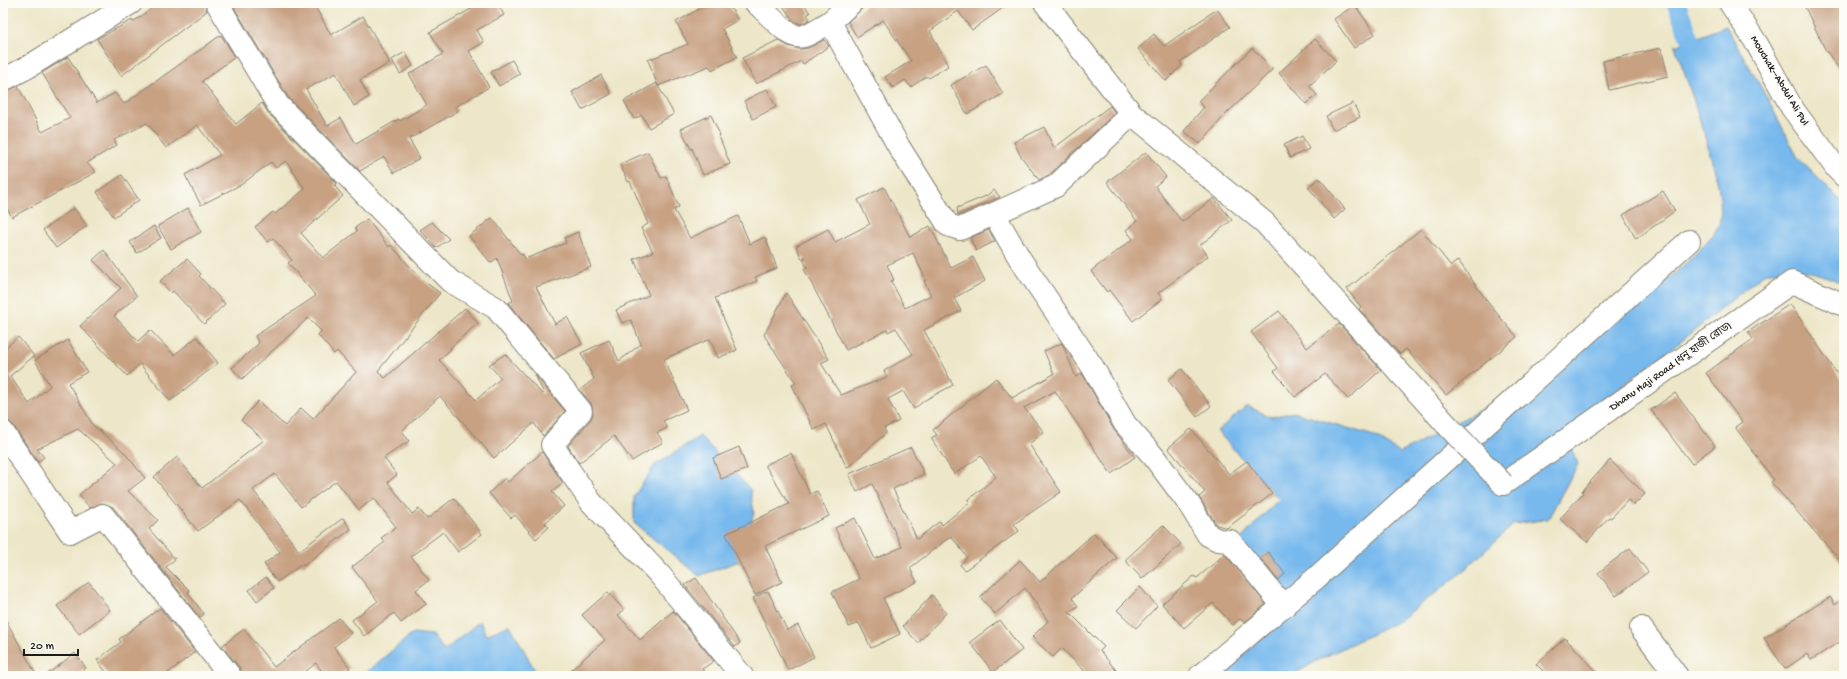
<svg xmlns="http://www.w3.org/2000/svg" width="1847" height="679" font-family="'Gochi Hand','Noto Sans Bengali',sans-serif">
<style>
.water{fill:#78b9ed;stroke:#4a6a84}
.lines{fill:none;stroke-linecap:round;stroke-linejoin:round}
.canal{stroke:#78b9ed;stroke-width:19}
.building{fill:#c8a183;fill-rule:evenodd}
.minor-casing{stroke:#848172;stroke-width:24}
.minor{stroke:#fff;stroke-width:22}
.minor-bridge-casing{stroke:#848172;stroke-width:24;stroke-linecap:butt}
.minor-bridge{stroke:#fff;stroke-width:22}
.labels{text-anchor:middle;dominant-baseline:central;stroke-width:3;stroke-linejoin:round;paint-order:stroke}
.street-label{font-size:11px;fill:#1c1c1c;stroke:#fdfcf7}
</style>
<rect width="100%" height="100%" fill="#fdfcf7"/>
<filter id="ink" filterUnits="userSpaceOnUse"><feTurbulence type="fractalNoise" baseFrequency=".025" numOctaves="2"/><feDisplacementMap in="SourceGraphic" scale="8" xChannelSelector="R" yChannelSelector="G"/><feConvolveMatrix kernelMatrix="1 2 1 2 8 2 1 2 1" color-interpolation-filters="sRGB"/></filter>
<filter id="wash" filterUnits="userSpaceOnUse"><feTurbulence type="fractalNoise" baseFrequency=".012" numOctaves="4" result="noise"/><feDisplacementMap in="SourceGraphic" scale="16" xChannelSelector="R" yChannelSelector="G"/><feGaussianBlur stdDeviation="0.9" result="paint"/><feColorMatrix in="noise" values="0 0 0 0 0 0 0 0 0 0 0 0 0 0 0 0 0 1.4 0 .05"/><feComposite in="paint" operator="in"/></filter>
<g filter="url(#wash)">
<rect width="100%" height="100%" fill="#ede6c8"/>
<path class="water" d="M 1726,26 L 1767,98 L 1798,158 L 1844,204 L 1844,284 C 1818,272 1789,263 1762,275 L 1688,336 L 1603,401 L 1567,439 L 1578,464 L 1548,519 L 1514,524 L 1459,575 L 1399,621 L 1318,660 L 1291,676 L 1221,676 L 1291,610 L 1239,541 L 1279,499 L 1217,431 L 1247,406 L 1271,417 L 1294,412 L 1374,436 L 1400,453 C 1445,428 1491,405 1536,379 C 1566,362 1717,249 1720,221 C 1723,196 1715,171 1708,147 C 1698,113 1687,79 1675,46 Z
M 700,436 L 750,489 L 754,512 L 739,561 L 699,576 L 634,523 L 634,496 L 655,465 Z
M 480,621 L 486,635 L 510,625 L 538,676 L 362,676 L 413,633 L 432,635 L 444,651 Z"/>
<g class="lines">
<path class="canal" d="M 1676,3 L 1700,64"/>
</g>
<g id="blocks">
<path class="building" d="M 159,3 L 205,3 L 207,11 L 121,76 L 97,39 L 132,20 L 133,22 Z
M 241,3 L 313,3 L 331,35 L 363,16 L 390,63 L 360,80 L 369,97 L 354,106 L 336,73 L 306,89 L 327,126 L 341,118 L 356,144 L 399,119 L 400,121 L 427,105 L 409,74 L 443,54 L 430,32 L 471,9 L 467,3 L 497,3 L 504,15 L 477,30 L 484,42 L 469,51 L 489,87 L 455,107 L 458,111 L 409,139 L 420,158 L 394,173 L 384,157 L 360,171 L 288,97 L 234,7 Z
M 710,3 L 728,3 L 738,20 L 722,29 L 737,57 L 712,70 L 709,66 L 658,86 L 674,114 L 649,128 L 642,115 L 634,119 L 624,101 L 657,83 L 658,86 L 648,60 L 688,44 L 676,22 Z
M 781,3 L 803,3 L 810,13 L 807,15 L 810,19 L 801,24 L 798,23 L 793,20 Z
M 868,3 L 1010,3 L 972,30 L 958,11 L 930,31 L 948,66 L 929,78 L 927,76 L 911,87 L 905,80 L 893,88 L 885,77 L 911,61 L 883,20 L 857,37 L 848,22 Z
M 1803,3 L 1840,3 L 1844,10 L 1844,76 L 1825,49 Z
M 1355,5 L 1375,34 L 1354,48 L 1334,19 Z
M 1217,9 L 1230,27 L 1180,62 L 1182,65 L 1166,81 L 1138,49 L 1154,34 L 1164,46 Z
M 221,35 L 235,57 L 202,81 L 236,124 L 262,103 L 269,114 L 337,183 L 334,185 L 343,196 L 301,233 L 323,258 L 357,231 L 355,228 L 367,219 L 389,247 L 391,245 L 421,279 L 440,293 L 378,371 L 385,378 L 465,308 L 478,323 L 450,348 L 451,349 L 439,360 L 476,400 L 501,378 L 489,365 L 505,354 L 542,394 L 544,393 L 535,375 L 565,411 L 543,436 L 534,423 L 494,458 L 440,396 L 402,431 L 409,441 L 384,458 L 397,475 L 388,482 L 412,514 L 419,509 L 427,519 L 454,498 L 482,534 L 458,552 L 443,532 L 411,556 L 429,580 L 416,590 L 426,604 L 401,623 L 394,613 L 364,636 L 352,620 L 378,601 L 352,567 L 385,542 L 381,538 L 396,527 L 374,498 L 359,510 L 336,481 L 301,507 L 275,474 L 253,490 L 299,551 L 343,518 L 351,529 L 303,566 L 302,564 L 277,582 L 264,564 L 280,552 L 240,500 L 198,531 L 154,477 L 177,457 L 202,488 L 264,440 L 241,420 L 258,401 L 285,426 L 301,408 L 313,419 L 356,372 L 337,351 L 334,354 L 318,335 L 321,331 L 308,318 L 242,379 L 232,368 L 259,343 L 255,336 L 316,296 L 288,263 L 292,260 L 273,238 L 268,242 L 255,227 L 273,212 L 275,214 L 305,189 L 286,161 L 276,168 L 271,162 L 242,184 L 201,205 L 185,175 L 220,155 L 197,125 L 166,148 L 147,123 L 114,140 L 117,145 L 87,163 L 96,172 L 12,217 L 3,201 L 3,92 L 18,86 L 42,132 L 70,118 L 42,73 L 68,57 L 97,103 L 115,93 L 124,104 Z
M 1315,39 L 1336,61 L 1309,86 L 1317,95 L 1306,104 L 1279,73 Z
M 778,40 L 788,46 L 799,49 L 808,48 L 824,40 L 829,46 L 803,64 L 801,61 L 756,84 L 742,58 Z
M 1252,48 L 1273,69 L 1225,115 L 1200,144 L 1184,131 L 1204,107 L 1198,101 Z
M 1661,48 L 1668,76 L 1609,90 L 1603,61 Z
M 405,52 L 413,66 L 400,74 L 392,60 Z
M 512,60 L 520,74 L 499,86 L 491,72 Z
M 986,65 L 1003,94 L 967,114 L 951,85 Z
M 601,75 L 611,94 L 582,110 L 572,92 Z
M 767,89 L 776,107 L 753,119 L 744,101 Z
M 1353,103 L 1360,117 L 1333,130 L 1326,116 Z
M 1110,106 L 1115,113 L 1049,175 L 1039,180 L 1020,155 L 1014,142 L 1044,127 L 1054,148 Z
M 711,115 L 720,135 L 719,136 L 730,164 L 703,175 L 692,148 L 691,149 L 681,129 Z
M 1302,136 L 1309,149 L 1290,158 L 1284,145 Z
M 648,152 L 661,178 L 666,176 L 679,207 L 674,210 L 690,238 L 738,216 L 750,244 L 765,237 L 777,268 L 755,277 L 757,281 L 715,298 L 737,350 L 718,358 L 710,339 L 664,359 L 687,410 L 663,421 L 667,428 L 657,433 L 663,442 L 632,461 L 614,436 L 579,463 L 568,446 L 591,419 L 593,414 L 591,403 L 580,390 L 594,379 L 581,353 L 609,340 L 619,361 L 641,344 L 631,320 L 622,323 L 616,310 L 649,295 L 634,259 L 653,252 L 641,228 L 648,224 L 630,181 L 628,182 L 620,164 Z
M 1146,152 L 1166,177 L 1155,186 L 1182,222 L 1214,198 L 1232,220 L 1200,245 L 1208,256 L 1158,293 L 1162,299 L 1133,321 L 1109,290 L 1107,292 L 1091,271 L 1133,239 L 1126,230 L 1137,221 L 1107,182 Z
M 122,175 L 139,200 L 114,217 L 97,192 Z
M 1319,178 L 1345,209 L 1334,219 L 1308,187 Z
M 884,187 L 910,237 L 930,226 L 951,268 L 973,257 L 985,281 L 954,298 L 961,311 L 924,330 L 953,385 L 925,400 L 914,409 L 903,391 L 888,399 L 899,421 L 884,428 L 886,433 L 847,468 L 826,424 L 814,430 L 792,385 L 796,383 L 764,335 L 786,293 L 829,359 L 821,363 L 841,395 L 887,377 L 884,371 L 913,354 L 896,328 L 888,332 L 887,330 L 846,350 L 804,269 L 807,267 L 804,261 L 805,257 L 802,259 L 796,246 L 828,229 L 835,242 L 870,224 L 858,200 ZM 913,253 L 926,280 L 924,281 L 931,295 L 905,308 L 891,281 L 894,280 L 887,265 Z
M 994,190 L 1000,197 L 958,215 L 957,208 L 986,196 Z
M 1663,191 L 1675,211 L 1636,239 L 1623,215 Z
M 74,208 L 87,226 L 56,248 L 43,230 Z
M 188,208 L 201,232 L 171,249 L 158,226 Z
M 492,218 L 521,255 L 523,254 L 525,259 L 566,243 L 564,238 L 578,232 L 591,267 L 536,287 L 555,324 L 567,317 L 582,344 L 554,359 L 508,303 L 513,301 L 497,258 L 491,263 L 469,236 Z
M 432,222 L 449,239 L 436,248 L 420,230 Z
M 154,226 L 161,238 L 137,253 L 130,242 Z
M 1421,229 L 1451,266 L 1458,260 L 1489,304 L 1517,337 L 1446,395 L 1406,349 L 1400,354 L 1359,309 L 1361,307 L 1347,289 Z
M 989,230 L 995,241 L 976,251 L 970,238 Z
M 104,250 L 137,296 L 114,316 L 138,341 L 150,330 L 174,355 L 197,337 L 218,363 L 170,401 L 140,364 L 127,376 L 80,326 L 121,288 L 93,260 Z
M 187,259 L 201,274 L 199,276 L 225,304 L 204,324 L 173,291 L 171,293 L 160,281 Z
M 1790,304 L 1844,384 L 1844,565 L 1771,482 L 1774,480 L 1735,427 L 1742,422 L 1706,373 L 1753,339 L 1748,332 Z
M 1279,311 L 1307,348 L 1339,324 L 1381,370 L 1348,399 L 1325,374 L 1295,397 L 1274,371 L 1278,368 L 1251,332 Z
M 18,337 L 34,356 L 10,376 L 29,404 L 50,386 L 35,360 L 68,340 L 87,372 L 68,383 L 93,425 L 124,452 L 145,478 L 128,491 L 158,520 L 149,529 L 175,559 L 166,567 L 190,591 L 188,593 L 204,614 L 200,618 L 113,507 L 102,503 L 90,508 L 79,495 L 117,463 L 78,429 L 37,449 L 44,457 L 38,462 L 13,425 L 9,421 L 3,420 L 3,350 Z
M 1062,343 L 1076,377 L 1082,373 L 1114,430 L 1135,457 L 1111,474 L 1055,391 L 1024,408 L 1044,432 L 1029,444 L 1061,492 L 1014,524 L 1019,531 L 965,570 L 960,565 L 967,557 L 951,536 L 910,568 L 917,582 L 883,598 L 900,634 L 871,648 L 859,623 L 849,627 L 832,592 L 859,579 L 835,528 L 855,518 L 875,559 L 902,547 L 872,484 L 857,492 L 849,474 L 911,447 L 924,474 L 893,489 L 917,539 L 940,521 L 942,525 L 970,502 L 968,500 L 996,477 L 981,456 L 954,474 L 931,438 L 937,435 L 933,430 L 996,378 L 1012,398 L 1054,374 L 1044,351 Z
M 1182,369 L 1211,406 L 1197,417 L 1168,380 Z
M 1675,393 L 1715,446 L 1692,464 L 1651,410 Z
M 1191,429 L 1229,474 L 1247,461 L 1272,494 L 1227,528 L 1217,525 L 1199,497 L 1205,492 L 1168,448 Z
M 739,447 L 747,469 L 721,479 L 713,458 Z
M 542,452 L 563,483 L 552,492 L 564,506 L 545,523 L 549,527 L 536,539 L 515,515 L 511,518 L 489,493 L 505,478 L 508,482 Z
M 791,453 L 810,494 L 817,491 L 829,516 L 765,546 L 782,582 L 755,595 L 726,534 L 789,504 L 765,465 Z
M 1610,460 L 1645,494 L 1634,505 L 1628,500 L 1611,518 L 1609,517 L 1587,542 L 1560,519 L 1583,493 L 1582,491 Z
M 1163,525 L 1181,544 L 1142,579 L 1125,560 Z
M 1094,533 L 1117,558 L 1072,598 L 1078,606 L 1069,612 L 1104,647 L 1100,651 L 1121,676 L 1089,676 L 1062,648 L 1053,657 L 1032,637 L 1048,621 L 1025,588 L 995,614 L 980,597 L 1020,560 L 1040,582 Z
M 1630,548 L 1648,572 L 1616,596 L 1598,573 Z
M 1268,552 L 1285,574 L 1278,580 L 1260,558 Z
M 1225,554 L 1266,604 L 1245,622 L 1239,619 L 1233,625 L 1213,603 L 1184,628 L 1162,604 L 1194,576 L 1197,578 Z
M 266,577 L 274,588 L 257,601 L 249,590 Z
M 696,578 L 740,643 L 735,647 L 685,585 Z
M 89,582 L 110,610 L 79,634 L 57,606 Z
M 1140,587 L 1157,606 L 1136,628 L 1117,610 Z
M 768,591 L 787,630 L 798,625 L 814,657 L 788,670 L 753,598 Z
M 608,592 L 624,610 L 618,615 L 640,640 L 673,611 L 714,661 L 702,669 L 707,676 L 564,676 L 605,640 L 582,615 Z
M 932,595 L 946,613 L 918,643 L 903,626 Z
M 1830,597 L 1835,605 L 1844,598 L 1844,639 L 1811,660 L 1807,654 L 1785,669 L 1764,638 Z
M 160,608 L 195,652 L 164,676 L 109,676 L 97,660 L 121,642 L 119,639 Z
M 3,615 L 37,676 L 3,676 Z
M 339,618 L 351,633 L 334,647 L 350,668 L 338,676 L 325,676 L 316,663 L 300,676 L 242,676 L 240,668 L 222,646 L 244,629 L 274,667 Z
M 1000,620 L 1022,650 L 993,672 L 970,642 Z
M 1565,638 L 1601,676 L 1548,676 L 1536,664 Z
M 75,653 L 86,668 L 75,676 L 45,676 Z"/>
</g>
</g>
<g filter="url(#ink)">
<use href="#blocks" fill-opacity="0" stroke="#848172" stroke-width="1"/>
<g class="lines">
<defs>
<path id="minor" d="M 217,3 L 278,105 L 450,281 L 496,308 L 581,411 L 552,445 L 591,502 L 660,575 L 742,676
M 756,3 C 767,12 790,41 804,36 C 813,33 822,26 830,22
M 851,3 L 830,22 L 899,147 L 948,225 L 960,229 L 1056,186 L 1132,114 L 1265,223 L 1446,424
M 1045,3 L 1132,114
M 1730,3 L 1757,44 L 1792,108 L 1837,169 L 1844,176
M 3,80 L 28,67 L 131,3
M 994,214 L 1020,259 L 1092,366 L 1125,424 L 1154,457 L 1189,504 L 1208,535 L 1218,540 L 1230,541 L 1284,607
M 3,432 L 70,532 L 103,515 L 230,676
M 1503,484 L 1792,282 L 1844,305
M 1641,628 L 1677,676
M 1200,676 L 1316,578 L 1689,241"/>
</defs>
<use href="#minor" class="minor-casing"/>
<use href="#minor" class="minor"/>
<defs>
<path id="minor-bridge" d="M 1446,424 L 1503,484"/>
</defs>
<use href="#minor-bridge" class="minor-bridge-casing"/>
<use href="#minor-bridge" class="minor-bridge"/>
</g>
</g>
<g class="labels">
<g class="street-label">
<text transform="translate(1779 81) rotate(59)">Mouchak--Abdul Ali Pul</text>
<text transform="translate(1671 367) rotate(-35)">Dhanu Haji Road (ধনু হাজী রোড)</text>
</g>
</g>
<rect width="1847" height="679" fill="none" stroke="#fdfcf7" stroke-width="16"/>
<path d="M24 649v6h54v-6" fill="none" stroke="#1c1c1c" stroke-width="2"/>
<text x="30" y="649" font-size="12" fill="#1c1c1c" stroke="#fdfcf7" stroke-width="3" paint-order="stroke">20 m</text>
</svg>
